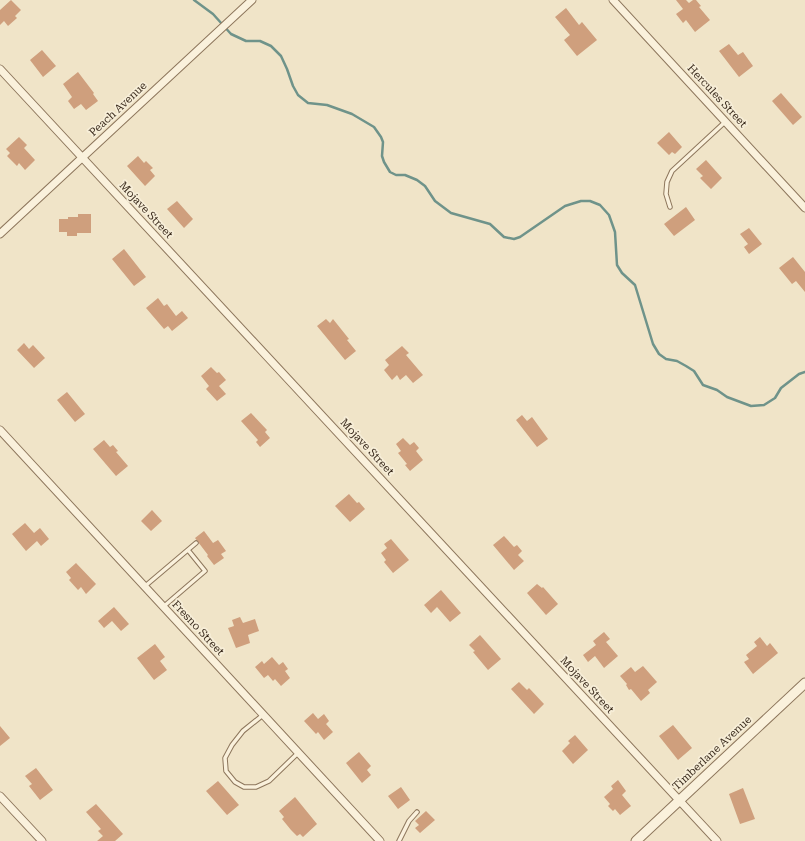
<svg xmlns="http://www.w3.org/2000/svg" width="805" height="841" font-family="'Roboto Serif',serif">
<style>
.lines{fill:none;stroke-linecap:round;stroke-linejoin:round}
.stream{stroke:#6f938a;stroke-width:2.5}
.building{fill:#cf9f7d}
.service-casing{stroke:#8d765c;stroke-width:5.5}
.minor-casing{stroke:#8d765c;stroke-width:9}
.tertiary-casing{stroke:#8d765c;stroke-width:11}
.service{stroke:#faf1dc;stroke-width:3.5}
.minor{stroke:#faf1dc;stroke-width:7}
.tertiary{stroke:#faf1dc;stroke-width:9}
.labels{text-anchor:middle;dominant-baseline:central;stroke-width:3.5;stroke-linejoin:round;paint-order:stroke}
.street-label{font-size:11px;fill:#3d2e20;stroke:#f7eed8}
</style>
<rect width="100%" height="100%" fill="#f0e4c8"/>
<g class="lines">
<path class="stream" d="M 194,0 L 213,14 L 231,34 L 246,41 L 260,41 L 271,46 L 281,56 L 287,69 L 293,86 L 298,95 L 308,103 L 327,105 L 352,114 L 374,127 L 381,137 L 383,142 L 382,156 L 384,162 L 390,172 L 396,175 L 405,175 L 417,180 L 425,186 L 435,201 L 451,213 L 490,224 L 504,237 L 514,239 L 520,237 L 565,206 L 581,201 L 590,201 L 600,205 L 609,215 L 615,232 L 617,265 L 622,273 L 635,285 L 653,344 L 659,354 L 666,359 L 677,361 L 686,366 L 694,371 L 703,385 L 717,390 L 727,397 L 751,406 L 764,405 L 775,398 L 781,388 L 799,374 L 805,372"/>
</g>
<path class="building" d="M 11,0 L 21,10 L 15,16 L 17,18 L 8,26 L 4,21 L 0,25 L 0,10 Z
M 676,0 L 686,0 L 689,3 L 693,0 L 696,0 L 701,6 L 699,7 L 710,20 L 695,32 L 686,20 L 683,23 L 676,14 L 683,9 Z
M 566,8 L 579,25 L 582,22 L 597,40 L 577,56 L 564,40 L 570,35 L 555,17 Z
M 729,44 L 738,55 L 743,52 L 753,66 L 739,77 L 719,51 Z
M 42,50 L 56,66 L 43,77 L 30,60 Z
M 78,72 L 94,93 L 93,94 L 98,101 L 86,110 L 81,104 L 74,109 L 68,101 L 72,97 L 63,84 Z
M 781,93 L 802,117 L 793,125 L 772,101 Z
M 669,132 L 682,147 L 675,154 L 672,152 L 669,155 L 657,143 Z
M 19,137 L 27,145 L 24,148 L 35,160 L 25,170 L 19,163 L 17,166 L 7,156 L 10,153 L 6,149 Z
M 138,156 L 144,163 L 146,161 L 153,168 L 150,170 L 155,176 L 145,186 L 127,166 Z
M 706,160 L 722,178 L 711,189 L 700,178 L 703,176 L 696,169 Z
M 177,201 L 193,219 L 184,228 L 167,209 Z
M 686,207 L 695,220 L 674,236 L 664,224 Z
M 78,214 L 91,214 L 91,233 L 77,233 L 77,236 L 67,236 L 67,232 L 59,232 L 59,219 L 68,219 L 68,217 L 78,217 Z
M 749,228 L 762,244 L 749,254 L 744,247 L 748,244 L 740,234 Z
M 124,249 L 146,277 L 134,286 L 112,259 Z
M 793,257 L 805,272 L 805,292 L 796,281 L 792,284 L 779,268 Z
M 158,298 L 164,306 L 167,304 L 176,316 L 182,311 L 188,318 L 172,331 L 168,326 L 164,329 L 146,308 Z
M 326,319 L 330,323 L 333,319 L 349,339 L 347,340 L 356,351 L 345,360 L 317,326 Z
M 24,343 L 29,349 L 33,345 L 45,358 L 34,368 L 17,350 Z
M 402,346 L 409,353 L 406,355 L 423,375 L 413,383 L 406,375 L 400,380 L 397,375 L 392,380 L 384,370 L 389,365 L 385,360 Z
M 211,367 L 217,373 L 219,372 L 226,380 L 219,386 L 226,394 L 217,401 L 206,389 L 209,386 L 201,376 Z
M 67,392 L 85,414 L 75,422 L 57,400 Z
M 251,413 L 267,430 L 265,432 L 270,438 L 260,447 L 256,442 L 258,440 L 241,421 Z
M 522,415 L 527,421 L 532,417 L 548,439 L 537,447 L 516,420 Z
M 403,438 L 410,445 L 414,442 L 419,448 L 416,451 L 423,460 L 410,471 L 405,465 L 407,464 L 398,453 L 401,451 L 396,444 Z
M 104,440 L 110,447 L 113,445 L 118,451 L 116,452 L 128,466 L 116,476 L 93,449 Z
M 349,494 L 357,503 L 359,502 L 365,509 L 350,522 L 335,506 Z
M 152,510 L 162,521 L 151,531 L 141,521 Z
M 25,523 L 34,533 L 40,528 L 49,539 L 41,546 L 37,541 L 26,551 L 12,534 Z
M 204,531 L 213,543 L 218,540 L 226,551 L 221,554 L 224,558 L 214,565 L 207,556 L 208,555 L 195,538 Z
M 504,536 L 514,547 L 517,545 L 522,551 L 518,555 L 524,561 L 514,570 L 493,545 Z
M 391,539 L 409,560 L 393,573 L 384,562 L 386,560 L 381,553 L 387,548 L 384,544 Z
M 76,563 L 96,584 L 86,594 L 81,587 L 78,590 L 69,580 L 71,578 L 66,572 Z
M 537,584 L 542,588 L 543,587 L 558,604 L 546,615 L 527,593 Z
M 441,590 L 461,613 L 450,622 L 437,607 L 431,613 L 424,605 Z
M 114,607 L 129,624 L 121,631 L 112,621 L 104,628 L 98,621 Z
M 240,617 L 243,623 L 255,619 L 259,631 L 248,635 L 250,643 L 236,648 L 228,628 L 234,626 L 232,620 Z
M 604,632 L 610,639 L 606,642 L 618,656 L 604,668 L 595,656 L 588,662 L 583,655 L 596,645 L 593,641 Z
M 480,635 L 501,659 L 488,670 L 473,652 L 475,651 L 469,645 Z
M 760,637 L 767,646 L 770,643 L 778,653 L 753,674 L 744,662 L 749,659 L 746,655 L 757,646 L 754,642 Z
M 155,644 L 165,657 L 160,661 L 167,670 L 154,680 L 137,658 Z
M 272,657 L 279,665 L 283,662 L 288,669 L 285,671 L 290,678 L 281,686 L 275,679 L 273,681 L 268,675 L 264,678 L 255,667 L 262,661 L 264,664 Z
M 643,666 L 657,682 L 648,690 L 650,693 L 641,701 L 631,689 L 629,690 L 626,685 L 627,684 L 620,676 L 631,667 L 635,672 Z
M 519,682 L 527,690 L 529,688 L 544,704 L 534,714 L 511,689 Z
M 313,713 L 318,719 L 324,714 L 329,721 L 326,724 L 333,732 L 324,740 L 318,732 L 316,734 L 304,721 Z
M 673,725 L 692,748 L 678,760 L 659,736 Z
M 0,726 L 10,738 L 0,746 Z
M 575,735 L 588,750 L 573,764 L 562,751 L 570,743 L 568,741 Z
M 359,752 L 371,766 L 367,770 L 371,775 L 362,783 L 346,763 Z
M 36,768 L 53,790 L 40,800 L 29,786 L 32,784 L 25,776 Z
M 618,780 L 626,791 L 622,795 L 631,806 L 620,815 L 615,809 L 613,811 L 608,806 L 610,804 L 604,797 L 613,789 L 611,786 Z
M 218,781 L 239,805 L 227,815 L 206,791 Z
M 401,787 L 410,800 L 398,809 L 388,796 Z
M 743,788 L 755,819 L 740,824 L 729,794 Z
M 295,797 L 317,824 L 303,837 L 300,834 L 297,836 L 291,830 L 282,819 L 284,817 L 279,811 Z
M 96,804 L 123,834 L 115,841 L 97,841 L 103,836 L 98,831 L 101,829 L 86,812 Z
M 426,811 L 435,820 L 420,833 L 415,828 L 419,825 L 415,821 Z"/>
<g class="lines">
<defs>
<path id="service" d="M 670,207 L 666,194 L 667,182 L 672,171 L 725,122
M 144,587 L 196,543
M 163,607 L 205,571 L 188,550
M 263,715 L 243,731 L 232,745 L 225,758 L 226,771 L 235,782 L 244,787 L 256,787 L 269,781 L 298,753
M 399,841 L 409,821 L 417,812"/>
<path id="minor" d="M 613,0 L 805,208
M 0,69 L 717,841
M 0,234 L 252,0
M 0,430 L 380,841
M 0,796 L 42,841"/>
<path id="tertiary" d="M 636,841 L 805,683"/>
</defs>
<use href="#service" class="service-casing"/>
<use href="#minor" class="minor-casing"/>
<use href="#tertiary" class="tertiary-casing"/>
<use href="#service" class="service"/>
<use href="#minor" class="minor"/>
<use href="#tertiary" class="tertiary"/>
</g>
<g class="labels">
<g class="street-label">
<text transform="translate(717 96) rotate(47)">Hercules Street</text>
<text transform="translate(118 109) rotate(-43)">Peach Avenue</text>
<text transform="translate(146 210) rotate(47)">Mojave Street</text>
<text transform="translate(367 447) rotate(47)">Mojave Street</text>
<text transform="translate(198 628) rotate(47)">Fresno Street</text>
<text transform="translate(587 685) rotate(47)">Mojave Street</text>
<text transform="translate(712 753) rotate(-43)">Timberlane Avenue</text>
</g>
</g>
</svg>
